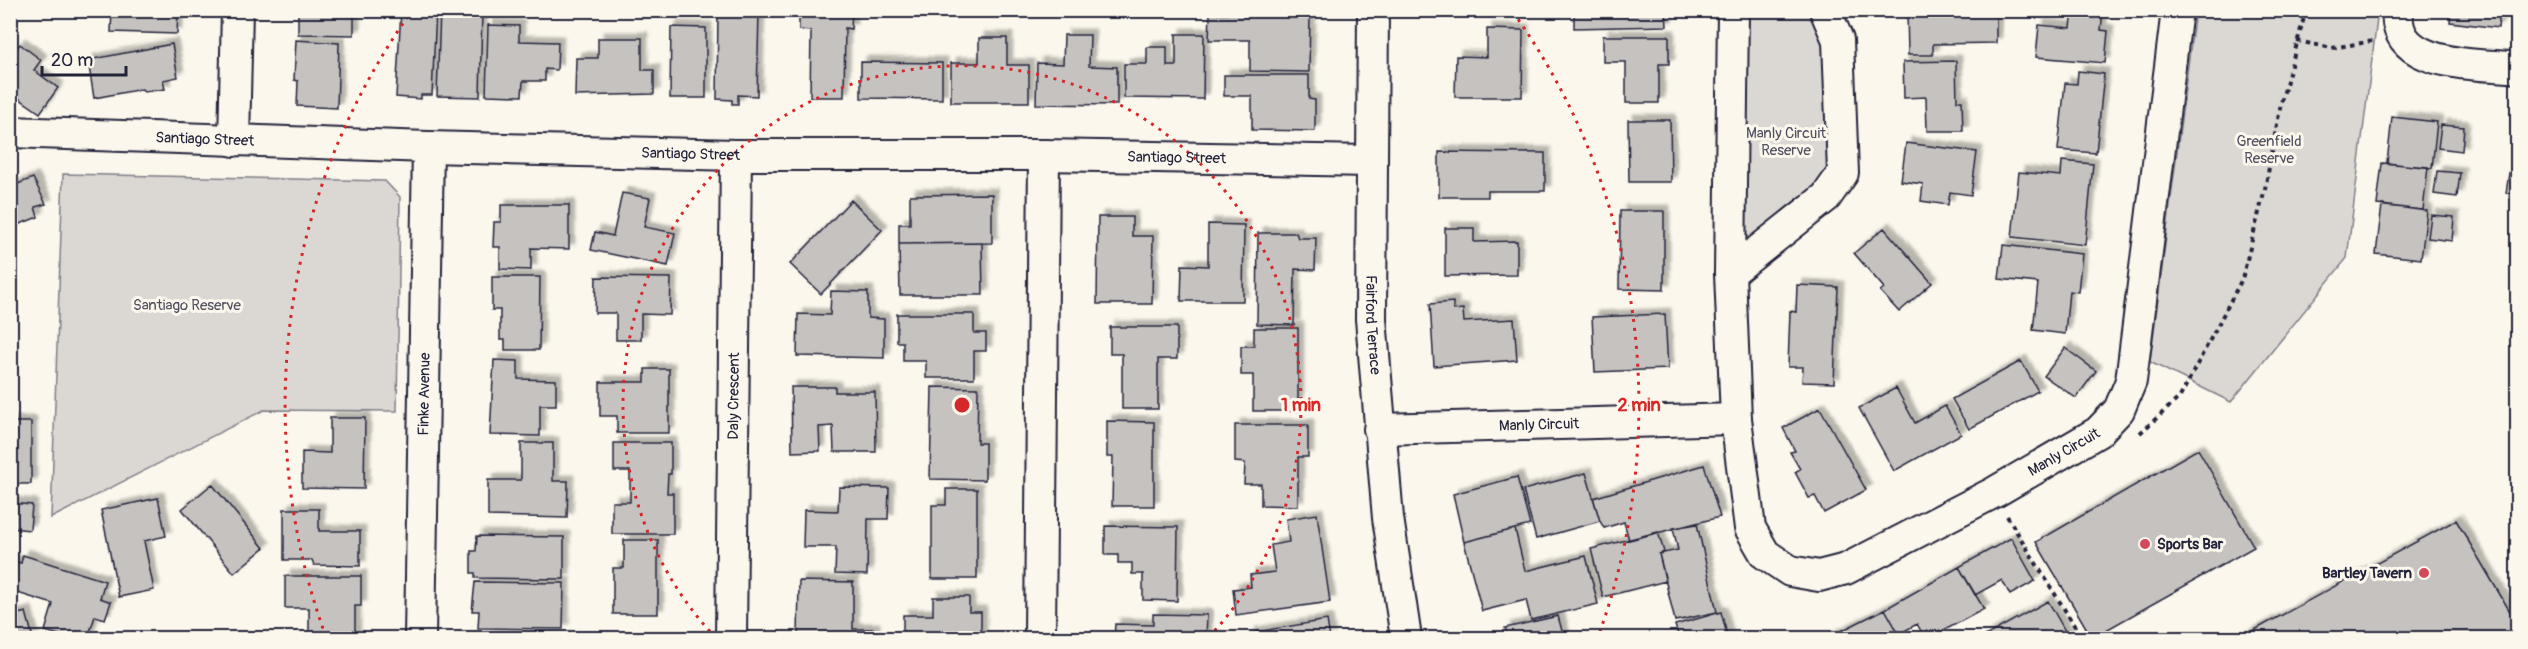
<svg xmlns="http://www.w3.org/2000/svg" width="2528" height="649" font-family="Pangolin,sans-serif">
<style>
.green{fill:#dbd8d3;stroke:#7e7d87;stroke-width:1.5}
.building{fill:#c6c2c0;stroke:#22223b;stroke-width:1.5;filter:url(#shadow)}
.lines{fill:none;stroke-linecap:round;stroke-linejoin:round}
.minor-casing{stroke:#22223b;stroke-width:34}
.path{stroke:#22223b;stroke-width:4;stroke-dasharray:4.5 4.5;stroke-linecap:butt}
.minor{stroke:#fbf7ec;stroke-width:30}
.ring{fill:none;stroke:#d62828;stroke-width:3;stroke-dasharray:3 6}
.poi-dot{fill:#d1495b;stroke:#fbf7ec;stroke-width:2}
.labels{text-anchor:middle;dominant-baseline:central;stroke-width:6;stroke-linejoin:round;paint-order:stroke}
.park-label{font-size:15px;fill:#505061;stroke:#fbf7ec}
.street-label{font-size:15px;fill:#22223b;stroke:#fbf7ec}
.poi-label{font-size:15px;font-weight:bold;fill:#22223b;stroke:#fbf7ec;text-anchor:start}
.centre{fill:#d62828;stroke:#fbf7ec;stroke-width:3}
.ring-label{font-size:18px;text-anchor:middle;font-weight:bold;fill:#d62828;stroke:#fbf7ec;stroke-width:6;stroke-linejoin:round;paint-order:stroke}
</style>
<defs>
<filter id="shadow"><feDropShadow dx="5.5" dy="-5.5" stdDeviation="1.5" flood-color="#0004"/></filter>
</defs>
<rect width="100%" height="100%" fill="#fbf7ec"/>
<filter id="ink" filterUnits="userSpaceOnUse"><feTurbulence type="fractalNoise" baseFrequency=".0167" numOctaves="2"/><feDisplacementMap in="SourceGraphic" scale="12" xChannelSelector="R" yChannelSelector="G"/><feConvolveMatrix kernelMatrix="1 2 1 2 8 2 1 2 1" color-interpolation-filters="sRGB"/></filter>
<g filter="url(#ink)">
<path class="green" d="M 1733,11 L 1825,11 L 1843,173 L 1730,273 Z
M 2195,11 L 2378,11 L 2347,258 L 2231,402 L 2150,362 Z
M 63,174 L 385,181 L 400,197 L 397,411 L 264,410 L 51,518 Z"/>
<path class="building" d="M 112,10 L 178,10 L 177,34 L 111,32 Z
M 298,10 L 354,10 L 354,35 L 298,34 Z
M 401,10 L 436,10 L 432,95 L 421,95 L 421,99 L 396,97 Z
M 440,10 L 482,10 L 480,97 L 437,96 Z
M 718,10 L 759,11 L 757,96 L 738,95 L 738,104 L 732,104 L 732,100 L 717,99 Z
M 799,10 L 852,10 L 851,29 L 845,28 L 844,97 L 810,97 L 811,31 L 799,30 Z
M 1574,10 L 1666,10 L 1667,26 L 1574,28 Z
M 1907,10 L 1996,10 L 1996,43 L 1933,44 L 1933,55 L 1908,55 Z
M 2073,10 L 2103,10 L 2101,30 L 2108,31 L 2105,63 L 2036,57 L 2039,25 L 2071,28 Z
M 2451,10 L 2500,10 L 2498,28 L 2450,22 Z
M 1210,13 L 1310,14 L 1309,72 L 1250,71 L 1250,40 L 1209,40 Z
M 488,25 L 519,26 L 519,41 L 558,42 L 557,70 L 545,69 L 545,81 L 523,81 L 522,96 L 486,95 Z
M 671,27 L 706,28 L 706,98 L 670,98 Z
M 1487,29 L 1523,30 L 1522,97 L 1455,97 L 1456,56 L 1487,57 Z
M 1176,34 L 1204,34 L 1203,99 L 1124,98 L 1124,64 L 1147,64 L 1147,47 L 1167,47 L 1167,66 L 1176,66 Z
M 1064,35 L 1090,35 L 1089,66 L 1117,67 L 1117,105 L 1036,104 L 1037,63 L 1063,64 Z
M 1603,36 L 1669,36 L 1669,64 L 1659,64 L 1659,103 L 1626,103 L 1626,62 L 1603,62 Z
M 598,38 L 642,38 L 642,70 L 654,70 L 654,94 L 575,96 L 576,58 L 598,58 Z
M 979,38 L 1007,38 L 1007,65 L 1029,65 L 1029,102 L 951,102 L 951,63 L 979,63 Z
M 296,40 L 339,43 L 337,108 L 297,106 L 298,81 L 294,80 Z
M 20,44 L 41,60 L 34,70 L 58,88 L 40,113 L 10,92 L 10,56 Z
M 172,44 L 178,77 L 163,80 L 165,89 L 144,92 L 142,89 L 94,98 L 88,60 Z
M 1956,61 L 1957,101 L 1962,101 L 1963,131 L 1927,131 L 1926,97 L 1904,98 L 1903,62 Z
M 861,62 L 942,63 L 942,99 L 861,98 Z
M 2078,71 L 2104,74 L 2096,153 L 2058,150 L 2065,83 L 2077,84 Z
M 1224,75 L 1309,75 L 1309,99 L 1315,100 L 1315,131 L 1252,130 L 1252,96 L 1224,96 Z
M 2392,117 L 2437,122 L 2432,168 L 2387,163 Z
M 1628,120 L 1670,120 L 1671,182 L 1629,182 Z
M 2441,125 L 2464,127 L 2462,151 L 2438,148 Z
M 1906,143 L 1977,152 L 1971,195 L 1950,192 L 1948,205 L 1921,201 L 1923,184 L 1901,181 Z
M 1439,152 L 1545,153 L 1545,191 L 1488,191 L 1488,197 L 1439,197 Z
M 2512,153 L 2518,154 L 2518,194 L 2506,193 Z
M 2062,161 L 2093,164 L 2085,245 L 2012,237 L 2019,172 L 2061,176 Z
M 2382,163 L 2428,167 L 2423,210 L 2377,205 Z
M 2437,171 L 2460,173 L 2457,197 L 2434,194 Z
M 33,178 L 46,204 L 35,207 L 38,217 L 10,228 L 10,187 Z
M 622,193 L 650,198 L 644,227 L 675,233 L 668,266 L 591,250 L 595,232 L 613,236 Z
M 992,194 L 992,243 L 899,244 L 899,224 L 910,224 L 910,195 Z
M 851,200 L 882,230 L 821,294 L 790,264 Z
M 501,205 L 569,205 L 569,249 L 531,248 L 531,270 L 500,269 L 500,247 L 493,247 L 494,222 L 501,222 Z
M 2382,205 L 2427,211 L 2421,259 L 2376,254 Z
M 1620,211 L 1664,211 L 1664,290 L 1619,289 Z
M 2431,215 L 2454,217 L 2452,241 L 2428,238 Z
M 1098,217 L 1132,217 L 1132,236 L 1153,236 L 1152,304 L 1097,304 Z
M 1208,224 L 1244,225 L 1243,301 L 1181,301 L 1182,265 L 1208,266 Z
M 1445,228 L 1474,228 L 1474,242 L 1517,241 L 1517,275 L 1445,276 Z
M 1884,228 L 1932,283 L 1899,312 L 1880,291 L 1884,288 L 1854,253 Z
M 1258,233 L 1296,233 L 1298,238 L 1316,238 L 1315,270 L 1295,269 L 1294,325 L 1257,324 Z
M 982,243 L 983,295 L 900,295 L 899,244 Z
M 2003,245 L 2082,254 L 2078,292 L 2069,291 L 2065,334 L 2033,330 L 2038,283 L 1999,279 Z
M 492,277 L 540,277 L 539,350 L 505,350 L 505,340 L 500,340 L 500,310 L 492,310 Z
M 596,277 L 671,278 L 670,315 L 641,314 L 641,340 L 616,340 L 616,313 L 595,313 Z
M 1797,285 L 1838,287 L 1834,383 L 1802,382 L 1803,367 L 1788,367 L 1790,311 L 1796,312 Z
M 831,291 L 868,292 L 868,318 L 884,319 L 884,358 L 797,356 L 798,314 L 830,315 Z
M 1453,302 L 1453,310 L 1463,309 L 1464,322 L 1514,319 L 1517,360 L 1434,366 L 1430,304 Z
M 897,314 L 974,314 L 974,333 L 986,333 L 986,351 L 974,351 L 974,378 L 926,378 L 926,361 L 903,361 L 903,342 L 897,342 Z
M 1665,314 L 1668,369 L 1595,372 L 1592,317 Z
M 1110,327 L 1177,327 L 1177,359 L 1158,359 L 1158,409 L 1122,409 L 1122,354 L 1110,354 Z
M 1254,328 L 1298,328 L 1298,411 L 1253,411 L 1253,375 L 1241,375 L 1241,346 L 1254,346 Z
M 2065,348 L 2096,371 L 2076,398 L 2044,376 Z
M 494,360 L 518,361 L 518,379 L 556,380 L 556,405 L 540,405 L 540,436 L 490,435 Z
M 2021,361 L 2038,391 L 1969,429 L 1952,399 Z
M 645,369 L 669,369 L 669,433 L 617,433 L 617,416 L 600,416 L 600,382 L 645,382 Z
M 791,387 L 835,387 L 835,392 L 875,392 L 876,452 L 834,452 L 833,426 L 819,427 L 820,451 L 792,452 Z
M 932,387 L 978,388 L 977,443 L 985,443 L 985,480 L 930,479 Z
M 1896,388 L 1915,423 L 1945,406 L 1961,434 L 1894,471 L 1859,408 Z
M 1820,408 L 1866,490 L 1824,513 L 1815,496 L 1809,498 L 1795,472 L 1800,469 L 1790,452 L 1795,451 L 1783,428 Z
M 330,418 L 365,418 L 364,489 L 302,488 L 302,452 L 330,453 Z
M 1107,421 L 1154,422 L 1154,506 L 1112,506 L 1113,457 L 1107,457 Z
M 10,422 L 31,422 L 31,484 L 10,484 Z
M 1235,425 L 1308,425 L 1308,457 L 1298,457 L 1298,506 L 1261,505 L 1261,484 L 1244,484 L 1245,463 L 1235,462 Z
M 521,443 L 553,443 L 553,481 L 568,481 L 567,518 L 488,516 L 488,480 L 521,480 Z
M 614,443 L 671,443 L 671,474 L 668,474 L 667,493 L 673,493 L 673,534 L 612,534 L 612,502 L 630,502 L 630,471 L 614,471 Z
M 2198,449 L 2254,547 L 2092,638 L 2036,542 Z
M 1704,465 L 1720,517 L 1629,540 L 1624,522 L 1604,528 L 1600,521 L 1593,498 Z
M 1586,473 L 1600,521 L 1536,539 L 1523,490 Z
M 1517,477 L 1530,525 L 1464,542 L 1453,494 Z
M 212,484 L 264,548 L 234,573 L 182,509 Z
M 839,487 L 889,488 L 888,519 L 868,519 L 867,575 L 835,574 L 836,547 L 803,547 L 804,510 L 838,511 Z
M 946,489 L 977,489 L 977,579 L 932,579 L 932,505 L 946,505 Z
M 158,498 L 166,536 L 144,541 L 154,590 L 119,597 L 101,510 Z
M 10,503 L 32,505 L 30,530 L 10,528 Z
M 284,509 L 319,509 L 319,531 L 360,531 L 360,566 L 314,565 L 312,560 L 284,560 Z
M 1317,514 L 1330,602 L 1236,615 L 1233,589 L 1251,587 L 1250,575 L 1275,572 L 1271,545 L 1289,542 L 1286,519 Z
M 2456,520 L 2518,625 L 2518,638 L 2240,638 Z
M 1697,524 L 1717,612 L 1675,621 L 1659,554 L 1678,550 L 1673,528 Z
M 1105,526 L 1178,527 L 1177,601 L 1143,600 L 1143,574 L 1132,574 L 1132,563 L 1118,563 L 1118,555 L 1105,555 Z
M 1515,529 L 1525,571 L 1586,556 L 1598,604 L 1531,620 L 1526,600 L 1482,611 L 1464,542 Z
M 1658,532 L 1664,552 L 1659,554 L 1666,581 L 1603,597 L 1591,549 Z
M 477,536 L 564,537 L 564,579 L 475,578 L 475,573 L 471,573 L 471,551 L 476,551 Z
M 2011,538 L 2035,581 L 2010,595 L 2002,580 L 1975,595 L 1959,567 Z
M 624,540 L 658,540 L 658,614 L 613,614 L 613,568 L 624,568 Z
M 23,555 L 105,581 L 100,598 L 111,602 L 105,619 L 95,616 L 88,638 L 70,638 L 45,631 L 53,604 L 11,591 L 10,560 L 21,563 Z
M 1959,567 L 1984,609 L 1930,638 L 1925,638 L 1917,624 L 1899,634 L 1885,609 Z
M 285,576 L 361,576 L 361,606 L 355,606 L 355,638 L 309,638 L 309,608 L 285,608 Z
M 799,581 L 853,582 L 853,629 L 874,629 L 874,638 L 798,638 Z
M 475,582 L 564,583 L 563,629 L 478,628 L 479,611 L 472,611 Z
M 933,597 L 969,597 L 969,612 L 981,612 L 981,638 L 903,638 L 903,615 L 933,615 Z
M 2048,601 L 2069,638 L 1986,638 L 1985,636 Z
M 1885,609 L 1901,638 L 1827,638 Z
M 26,612 L 33,638 L 10,638 L 10,616 Z
M 1721,612 L 1728,638 L 1679,638 L 1675,625 Z
M 1153,614 L 1207,615 L 1206,638 L 1114,638 L 1115,624 L 1153,625 Z
M 1558,616 L 1564,638 L 1508,638 L 1505,628 Z
M 1327,620 L 1330,638 L 1251,638 L 1250,633 Z
M 491,637 L 556,638 L 491,638 Z"/>
<g class="lines">
<defs>
<g id="minor">
<path id="s1" d="M 1373,10 L 1371,319 L 1388,518 L 1406,638"/>
<path id="s2" d="M 1733,10 L 1730,273 L 1736,419 L 1750,528 L 1765,554 L 1790,571 L 1819,576 L 1846,569 L 1995,492 L 2098,432 L 2119,410 L 2131,381 L 2177,10"/>
<path d="M 2398,10 C 2391,69 2478,63 2518,68"/>
<path id="s3" d="M 10,132 L 428,147 L 736,155 L 1044,155 L 1370,161"/>
<path d="M 234,141 L 237,10"/>
<path d="M 1730,273 L 1826,197 L 1843,173 L 1838,40 L 1825,10"/>
<path id="s4" d="M 1379,429 L 1736,419"/>
<path id="s5" d="M 420,638 L 428,147"/>
<path id="s6" d="M 731,638 L 736,155"/>
<path d="M 1040,638 L 1044,155"/>
</g>
</defs>
<use href="#minor" class="minor-casing"/>
<path class="path" d="M 2297,41 L 2332,48 L 2373,41
M 2140,433 L 2180,397 L 2242,279 L 2265,189 L 2281,103 L 2306,10
M 2007,516 L 2082,638"/>
<use href="#minor" class="minor"/>
</g>
</g>
<g class="ring">
<path d="M716 638A339 339 0 1 1 1208 638"/>
<path d="M326 637A677 677 0 0 1 411 12M1513 12A677 677 0 0 1 1598 637"/>
</g>
<g class="poi-dot">
<circle cx="2145" cy="544" r="6"/>
<circle cx="2424" cy="573" r="6"/>
</g>
<g class="labels">
<g class="park-label">
<text x="1786" y="133">Manly Circuit<tspan x="1786" dy="17">Reserve</tspan></text>
<text x="2269" y="141">Greenfield<tspan x="2269" dy="17">Reserve</tspan></text>
<text x="187" y="305">Santiago Reserve</text>
</g>
<g class="street-label">
<text stroke="none"><textPath href="#s3" startOffset="195">Santiago Street</textPath></text>
<text stroke="none"><textPath href="#s3" startOffset="681">Santiago Street</textPath></text>
<text stroke="none"><textPath href="#s3" startOffset="1167">Santiago Street</textPath></text>
<text stroke="none"><textPath href="#s1" startOffset="315">Fairford Terrace</textPath></text>
<text stroke="none"><textPath href="#s5" startOffset="244">Finke Avenue</textPath></text>
<text stroke="none"><textPath href="#s6" startOffset="242">Daly Crescent</textPath></text>
<text stroke="none"><textPath href="#s4" startOffset="160">Manly Circuit</textPath></text>
<text stroke="none"><textPath href="#s2" startOffset="884">Manly Circuit</textPath></text>
</g>
<g class="poi-label">
<text x="2157" y="544">Sports Bar</text>
<text x="2412" y="573" text-anchor="end">Bartley Tavern</text>
</g>
</g>
<circle cx="962" cy="405" r="9" class="centre"/>
<g class="ring-label">
<text x="1301" y="411">1 min</text>
<text x="1639" y="411">2 min</text>
</g>
<rect width="2528" height="649" fill="none" stroke="#fbf7ec" stroke-width="36"/>
<rect x="18" y="18" width="2492" height="613" fill="none" stroke="#22223b" stroke-width="2" filter="url(#ink)"/>
<path d="M42 66v9h84v-9" fill="none" stroke="#22223b" stroke-width="3"/>
<text x="51" y="66" font-size="18" fill="#22223b" stroke="#fbf7ec" stroke-width="4.5" paint-order="stroke">20 m</text>
</svg>
